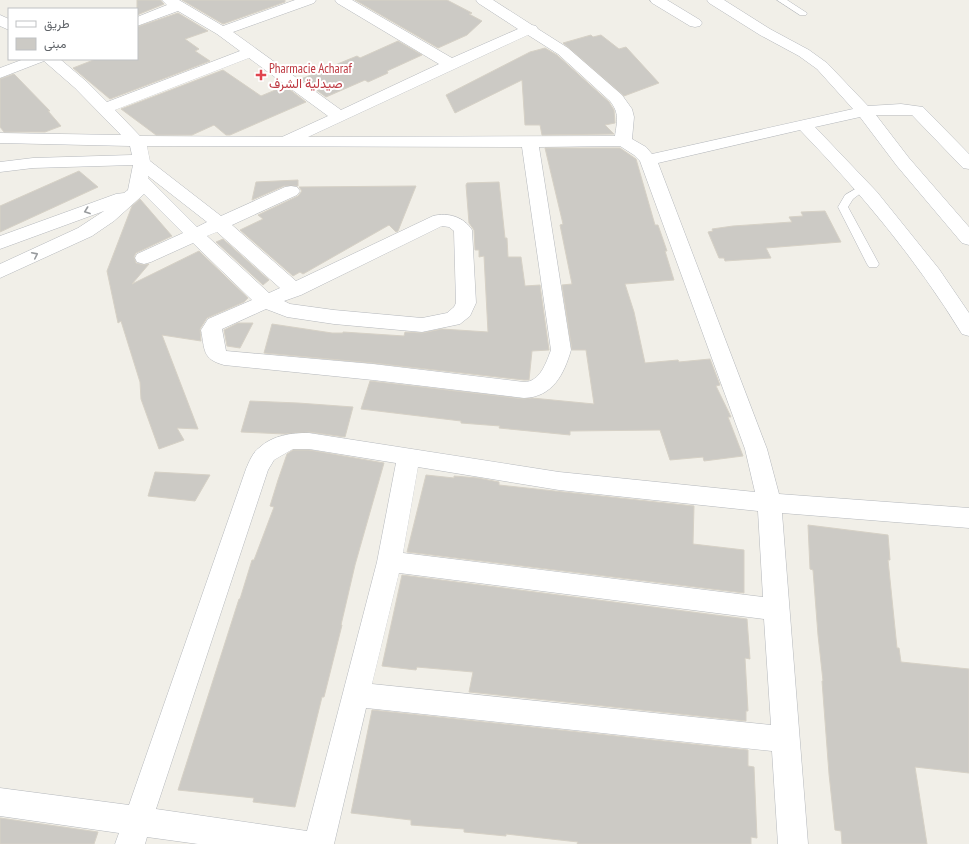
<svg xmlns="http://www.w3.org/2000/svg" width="969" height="844" font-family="'PT Sans Narrow',Vazirmatn,sans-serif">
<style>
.building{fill:#cccac5;stroke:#d6d1c6}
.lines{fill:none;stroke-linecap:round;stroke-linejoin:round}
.lane-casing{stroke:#b5b8bc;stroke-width:1}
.street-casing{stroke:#b5b8bc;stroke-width:1}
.lane{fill:#fff;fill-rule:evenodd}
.street{fill:#fff;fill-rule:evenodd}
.oneway{stroke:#979a9d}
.health-dot{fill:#e0444e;stroke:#fff;stroke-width:1.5}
.labels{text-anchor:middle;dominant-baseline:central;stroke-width:4;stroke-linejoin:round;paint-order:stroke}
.far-health-label{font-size:13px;fill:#be3a42;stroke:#fff;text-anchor:start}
</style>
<rect width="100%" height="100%" fill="#f1efe8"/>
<path class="building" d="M 137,0 L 160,0 L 164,4 L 137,15 Z
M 182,0 L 285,0 L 285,2 L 223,24 Z
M 355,0 L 447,0 L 472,13 L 469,14 L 482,21 L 467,35 L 438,48 Z
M 178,13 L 208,31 L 185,39 L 199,49 L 195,51 L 210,61 L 110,99 L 73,68 L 96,59 L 137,59 L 137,27 Z
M 591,35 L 593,37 L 601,35 L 619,49 L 626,47 L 659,83 L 624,96 L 563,43 Z
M 398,41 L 422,55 L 387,71 L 388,73 L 368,82 L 365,80 L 326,97 L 301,79 L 357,56 L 360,58 Z
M 545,48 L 557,55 L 609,102 L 614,110 L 615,123 L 605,125 L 614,134 L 542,135 L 540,125 L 525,125 L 522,80 L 455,113 L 446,95 L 530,52 Z
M 223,70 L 261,96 L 285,86 L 306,102 L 230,135 L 226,135 L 214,125 L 192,135 L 156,135 L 121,109 Z
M 14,74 L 50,111 L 48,111 L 61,126 L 45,132 L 4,132 L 0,127 L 0,79 Z
M 545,148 L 620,148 L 636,159 L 655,225 L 658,225 L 667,251 L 665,251 L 674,280 L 625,284 L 634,312 L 645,363 L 678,360 L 679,362 L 710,359 L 720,385 L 716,386 L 731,417 L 728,417 L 743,456 L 704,461 L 703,457 L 670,460 L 660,430 L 570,431 L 570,435 L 499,428 L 500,426 L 461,423 L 461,421 L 361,409 L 370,381 L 524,399 L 532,398 L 594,404 L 586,350 L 572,350 L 562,285 L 572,284 L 560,225 L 563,224 Z
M 79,171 L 98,187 L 0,232 L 0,206 Z
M 298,180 L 298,186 L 284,186 L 252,200 L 256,182 Z
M 499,182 L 505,238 L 507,238 L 508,257 L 521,257 L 525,286 L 540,285 L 549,350 L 532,351 L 529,380 L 524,380 L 373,363 L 264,353 L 272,324 L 332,333 L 343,333 L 343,332 L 404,336 L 405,332 L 422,333 L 442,329 L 488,332 L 484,256 L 479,257 L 479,250 L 475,250 L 474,230 L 469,223 L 466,185 L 467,183 Z
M 416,186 L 398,231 L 396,232 L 389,225 L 303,274 L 300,272 L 293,276 L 240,230 L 263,219 L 258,215 L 298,196 L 302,191 L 299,187 Z
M 140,199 L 172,236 L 136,253 L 134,257 L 136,263 L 144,265 L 149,264 L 132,284 L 199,251 L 248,298 L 244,302 L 207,318 L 200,329 L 201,341 L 162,335 L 198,429 L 177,428 L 184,440 L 159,449 L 141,399 L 140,382 L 121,321 L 118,323 L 107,271 L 132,206 Z
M 825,211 L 841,242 L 766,248 L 771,258 L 725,261 L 724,258 L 719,258 L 708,232 L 713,231 L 712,229 L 733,226 L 792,222 L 789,217 L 803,216 L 801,212 Z
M 223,239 L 269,280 L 263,285 L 216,242 Z
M 238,323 L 253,323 L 240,348 L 227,346 L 224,330 Z
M 250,401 L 298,403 L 353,407 L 345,437 L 309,432 L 284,434 L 241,432 Z
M 293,450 L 309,450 L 384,463 L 355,565 L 341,625 L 342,625 L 324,697 L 322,697 L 295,807 L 253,802 L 254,798 L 178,790 L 239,599 L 240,599 L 252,560 L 254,560 L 274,507 L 270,506 L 278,480 L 287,454 Z
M 155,472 L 210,475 L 195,501 L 148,496 Z
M 426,475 L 454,478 L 454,476 L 478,478 L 499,482 L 499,485 L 694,506 L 693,544 L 744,550 L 744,593 L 407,552 Z
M 808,525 L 888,535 L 890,560 L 888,560 L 897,648 L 899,648 L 901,662 L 969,669 L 969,773 L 915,767 L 927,844 L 842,844 L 841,831 L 835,830 L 829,774 L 822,681 L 823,681 L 818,635 L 813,570 L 810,569 Z
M 402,575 L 747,619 L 750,659 L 745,658 L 748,711 L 746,711 L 746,721 L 469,692 L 473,672 L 417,667 L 416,670 L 382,666 Z
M 372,710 L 748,750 L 748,766 L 754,767 L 757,838 L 751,837 L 751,844 L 577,844 L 578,842 L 506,834 L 506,836 L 464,832 L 464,829 L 411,825 L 411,820 L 351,813 Z
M 0,818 L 98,832 L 94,844 L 0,844 Z"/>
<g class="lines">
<defs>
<path id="lane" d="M 777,0 L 787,0 L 807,13 L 806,15 L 800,15 Z
M 864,184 L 869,187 L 853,199 L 848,207 L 879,264 L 877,267 L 869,267 L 867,264 L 838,207 L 845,195 Z"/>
<path id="street" d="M 162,0 L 179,0 L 223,26 L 295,0 L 316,0 L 314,3 L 233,32 L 341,110 L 439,64 L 337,3 L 335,0 L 352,0 L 452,58 L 518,29 L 478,3 L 476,0 L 493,0 L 532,25 L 536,26 L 538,29 L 568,48 L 622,95 L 632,109 L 634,117 L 632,139 L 646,147 L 652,154 L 853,109 L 817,69 L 799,56 L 760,35 L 709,3 L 707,0 L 724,0 L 770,29 L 809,50 L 827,63 L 868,106 L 901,104 L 923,107 L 969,154 L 969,169 L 963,168 L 912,115 L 876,115 L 909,158 L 969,227 L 969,245 L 962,243 L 897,166 L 860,117 L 815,127 L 877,192 L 939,269 L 969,313 L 969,336 L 962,334 C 916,259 861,193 800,130 L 658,163 L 767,449 L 779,494 L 969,508 L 969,528 L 782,513 L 808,844 L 778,844 L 772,751 L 366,708 L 334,844 L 198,844 L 147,837 L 145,844 L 115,844 L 119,833 L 0,816 L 0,788 L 129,805 L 246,469 C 249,462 253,452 259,448 C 273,435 291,433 309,433 L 559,472 L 755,492 L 745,449 L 640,161 L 634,155 L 620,146 L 539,147 L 571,350 C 564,374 553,397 524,398 L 373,380 L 224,365 C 202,359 205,350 201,330 L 208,319 L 252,300 L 193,243 L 151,262 L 144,264 L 137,262 L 135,258 L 137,254 L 183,233 L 144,194 L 114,221 L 92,236 L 0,278 L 0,264 L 78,228 L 104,211 L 0,249 L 0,236 L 116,194 L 124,193 L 128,190 L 133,165 L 33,168 L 0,172 L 0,162 L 33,158 L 132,155 L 130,146 L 0,143 L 0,133 L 121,135 L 75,88 L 44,61 L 0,78 L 0,68 L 24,59 L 60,59 L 87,82 L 107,102 L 240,51 L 217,34 L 178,11 L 137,26 L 137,17 L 167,5 ZM 528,35 L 558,54 L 610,101 C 620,114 617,121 615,136 L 308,137 ZM 249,58 L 328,116 L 282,137 L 140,136 L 115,110 ZM 147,146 L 522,147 L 551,350 C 546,363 540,382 524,382 L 373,364 L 226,351 L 222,329 L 266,309 L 287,317 L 334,324 L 422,332 L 460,324 L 470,316 L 476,303 L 472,230 C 464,217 448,212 433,216 L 296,281 L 232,225 L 297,195 L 300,191 L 297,187 L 291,186 L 285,187 L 221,216 L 150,161 ZM 148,176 L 207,222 L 197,227 L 148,178 ZM 442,226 L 449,227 L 454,231 L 456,303 L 454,307 L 447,313 L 422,318 L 334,310 L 290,304 L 284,301 L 301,295 ZM 217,232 L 280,288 L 269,293 L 207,236 ZM 293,449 L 309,449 L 396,463 L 377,562 L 307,831 L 156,809 L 268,470 L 274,460 ZM 418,467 L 559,490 L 758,511 L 763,597 L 403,553 ZM 399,573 L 764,619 L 771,725 L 372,684 Z
M 650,0 L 667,0 L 700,20 L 702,23 L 700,26 L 695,27 L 690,26 L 652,3 Z
M 0,15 L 9,19 L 9,30 L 0,26 Z"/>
</defs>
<use href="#lane" class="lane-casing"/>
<use href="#street" class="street-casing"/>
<use href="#lane" class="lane"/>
<use href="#street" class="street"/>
</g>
<defs><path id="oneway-chevron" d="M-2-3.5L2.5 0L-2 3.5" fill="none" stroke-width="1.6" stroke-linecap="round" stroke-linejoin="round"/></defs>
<g class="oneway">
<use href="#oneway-chevron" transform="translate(87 211) rotate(160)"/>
<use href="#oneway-chevron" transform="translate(35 255) rotate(-26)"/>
</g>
<path class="health-dot" d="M259 69h4v4h4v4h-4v4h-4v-4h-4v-4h4z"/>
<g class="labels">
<g class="far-health-label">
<text x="269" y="68">Pharmacie Acharaf<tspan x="269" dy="15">صيدلية الشرف</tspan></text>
</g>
</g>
<rect x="8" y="8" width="130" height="52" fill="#ffffff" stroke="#bfc1c3"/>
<rect x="16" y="21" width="20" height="6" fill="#ffffff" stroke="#bfc1c3"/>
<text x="44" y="28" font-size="12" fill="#5f6368">طريق</text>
<rect x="16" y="38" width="20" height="12" fill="#cccac5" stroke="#bfc1c3"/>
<text x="44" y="48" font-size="12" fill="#5f6368">مبنى</text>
</svg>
